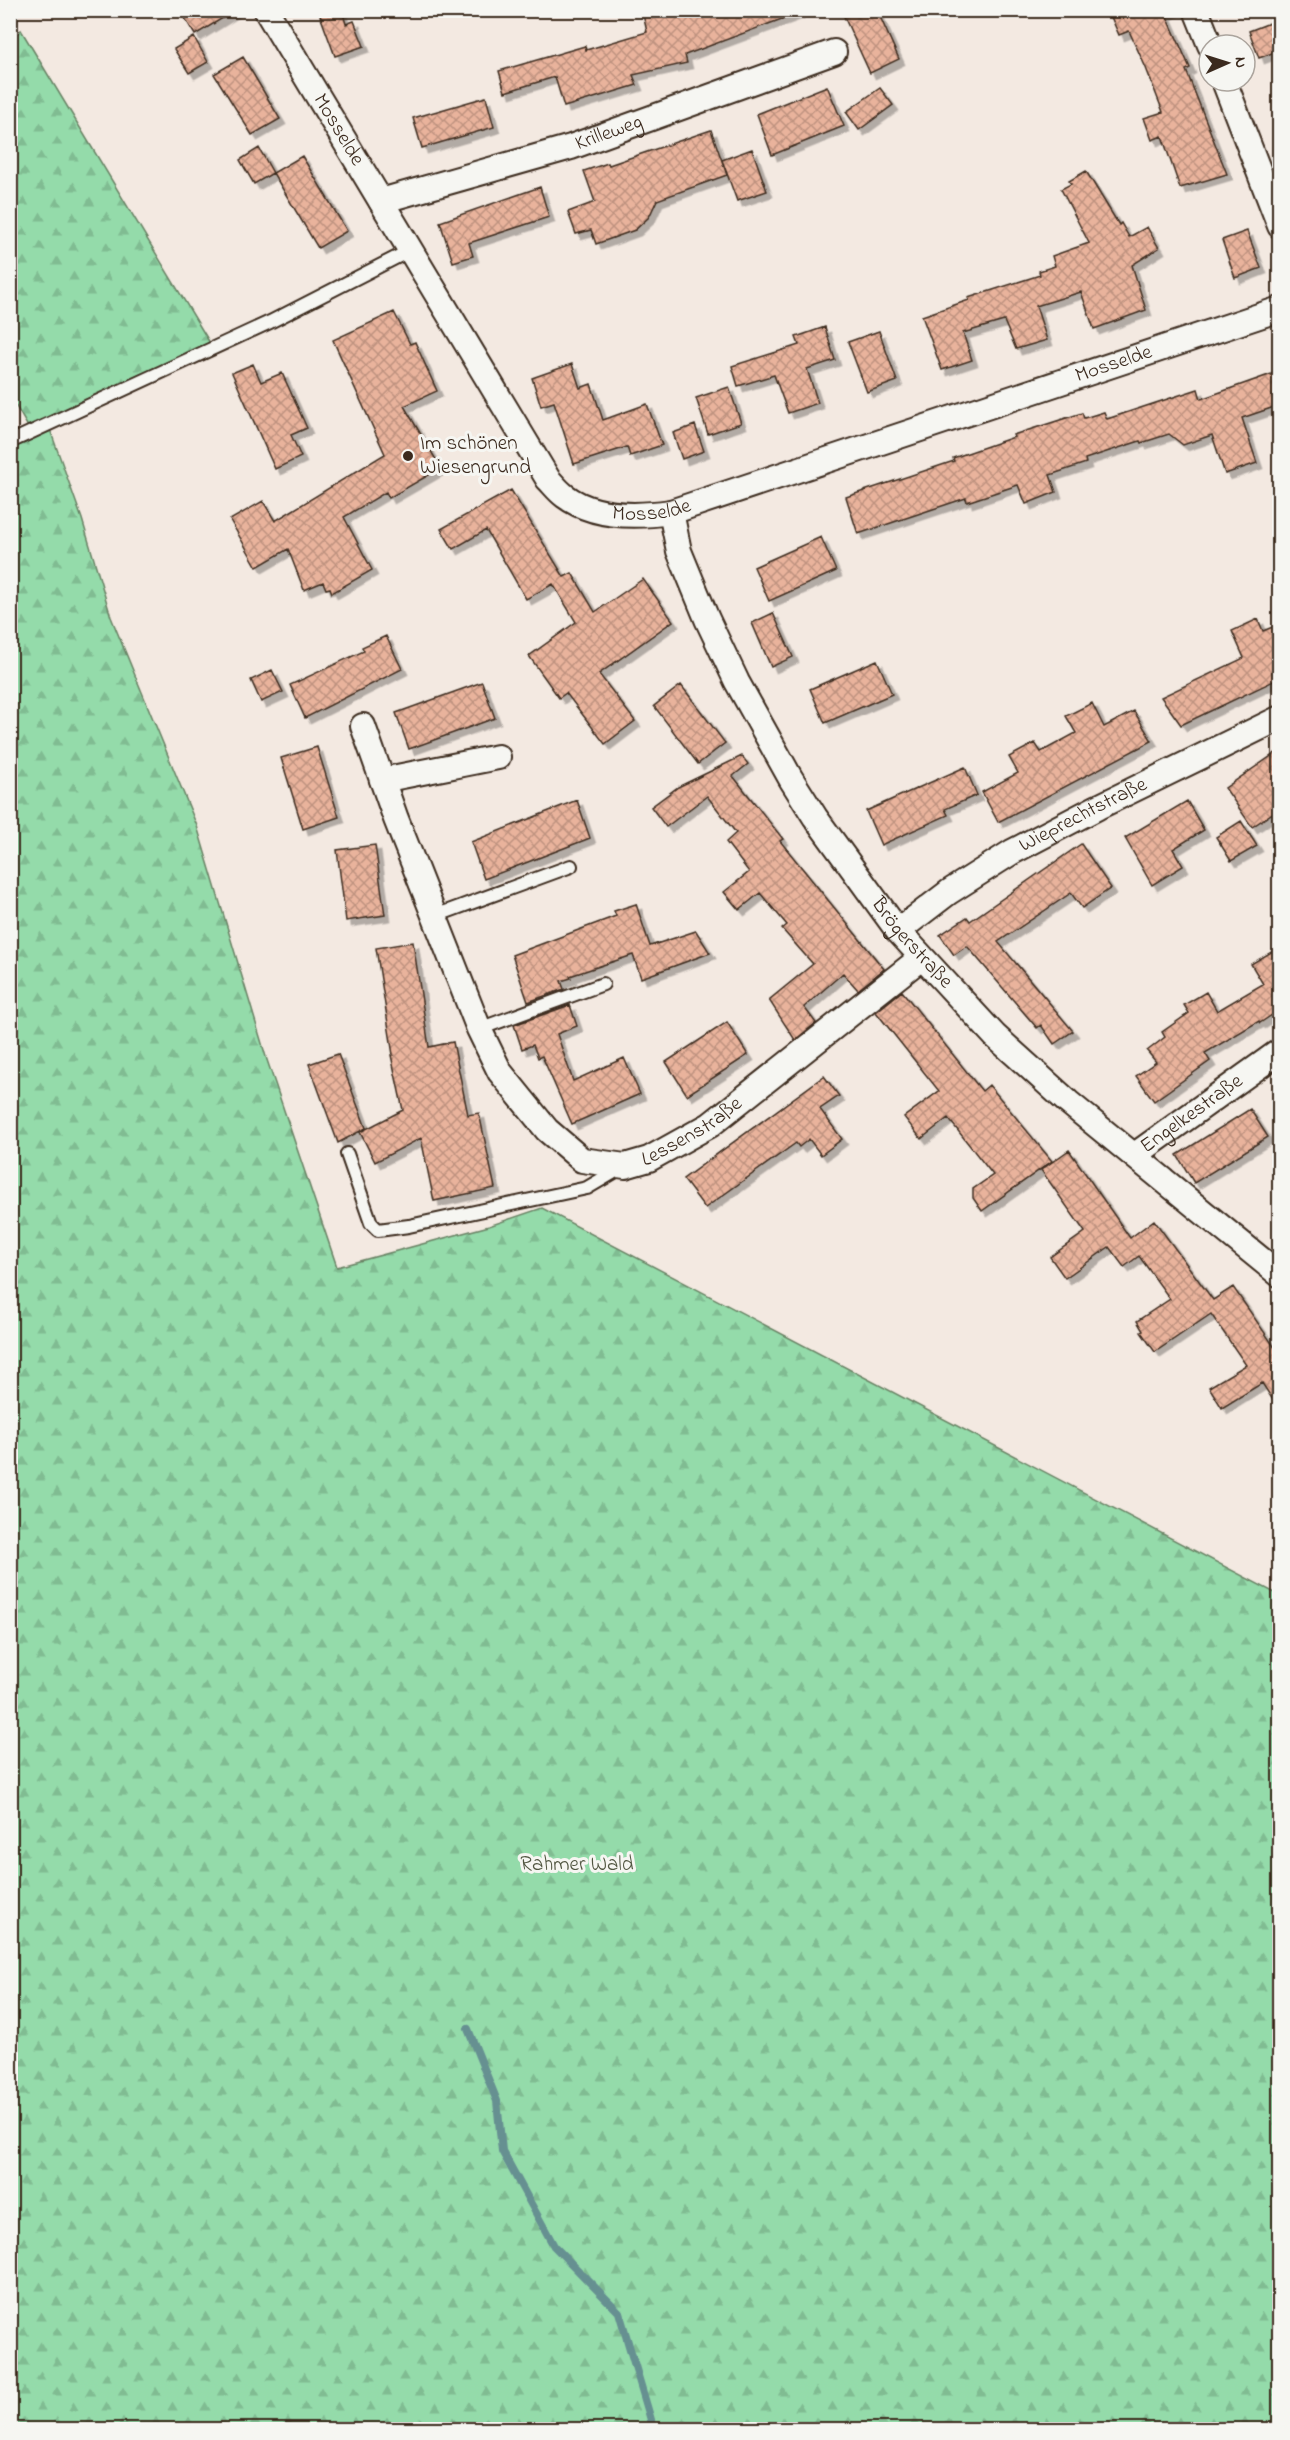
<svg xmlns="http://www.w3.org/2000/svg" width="1290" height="2440" font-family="'Indie Flower',sans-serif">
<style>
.forest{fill:url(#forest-firs);stroke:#688264;stroke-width:1.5}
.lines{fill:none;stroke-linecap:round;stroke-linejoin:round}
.stream{stroke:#669091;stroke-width:8}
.building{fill:url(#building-cross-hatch);stroke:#3b2a1e;stroke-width:1.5;filter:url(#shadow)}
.lane-casing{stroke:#3b2a1e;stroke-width:16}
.street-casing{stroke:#3b2a1e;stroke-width:28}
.lane{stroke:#f6f6f2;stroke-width:12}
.street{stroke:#f6f6f2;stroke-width:24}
.poi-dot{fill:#3b2a1e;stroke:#f6f6f2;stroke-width:2}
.labels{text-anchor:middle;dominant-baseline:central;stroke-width:6;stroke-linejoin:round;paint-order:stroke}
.street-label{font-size:21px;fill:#3b2a1e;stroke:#f6f6f2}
.poi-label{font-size:21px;fill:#3b2a1e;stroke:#f6f6f2;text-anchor:start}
.park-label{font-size:21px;fill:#515641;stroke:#f6f6f2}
</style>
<defs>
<pattern id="forest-firs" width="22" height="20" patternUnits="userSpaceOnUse" patternTransform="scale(1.5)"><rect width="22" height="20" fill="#94dbaa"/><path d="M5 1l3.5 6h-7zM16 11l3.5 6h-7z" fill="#80bc92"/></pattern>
<pattern id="building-cross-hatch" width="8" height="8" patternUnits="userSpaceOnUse" patternTransform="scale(1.5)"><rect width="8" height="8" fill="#e9b39c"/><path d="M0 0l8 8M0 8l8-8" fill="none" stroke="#be927f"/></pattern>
<filter id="shadow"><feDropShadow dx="5.5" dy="5.5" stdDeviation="0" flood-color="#0004"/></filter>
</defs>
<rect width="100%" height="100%" fill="#f3e9e1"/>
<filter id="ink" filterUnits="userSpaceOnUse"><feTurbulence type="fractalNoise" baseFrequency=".0167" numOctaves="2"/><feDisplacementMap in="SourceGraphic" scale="12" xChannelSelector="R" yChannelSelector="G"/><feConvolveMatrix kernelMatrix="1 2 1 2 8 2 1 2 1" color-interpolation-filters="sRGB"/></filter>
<g filter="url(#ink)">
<path class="forest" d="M 21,30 L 213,348 L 48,424 L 82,519 L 111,617 L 197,826 L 266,1057 L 337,1267 L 489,1226 L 542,1208 L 1279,1595 L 1279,2429 L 11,2429 L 10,442 L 31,432 L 10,396 L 10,40 Z"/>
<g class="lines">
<path class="stream" d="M 468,2029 L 497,2101 L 502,2151 L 554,2246 L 619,2312 L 654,2430"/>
</g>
<path class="building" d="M 180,10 L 236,10 L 195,35 Z
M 318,10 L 342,10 L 346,24 L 354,21 L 364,46 L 335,56 Z
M 642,10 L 798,10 L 798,13 L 685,55 L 687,63 L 633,75 L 637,85 L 564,107 L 555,77 L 505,92 L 499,71 L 585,46 L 586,50 L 647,32 Z
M 841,10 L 877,10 L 899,59 L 870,73 Z
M 1108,10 L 1174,10 L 1166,14 L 1190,68 L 1186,70 L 1227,174 L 1180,188 L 1162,136 L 1152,140 L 1144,118 L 1163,112 L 1146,68 L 1129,31 L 1119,35 Z
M 1280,19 L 1280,50 L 1259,58 L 1249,31 Z
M 194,37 L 208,62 L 189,73 L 174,49 Z
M 243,57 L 280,119 L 252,135 L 214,74 Z
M 827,86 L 844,126 L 772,155 L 757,114 Z
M 880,88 L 893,105 L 859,130 L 846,112 Z
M 486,97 L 494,127 L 422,148 L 413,118 Z
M 711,130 L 727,175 L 657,200 L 649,217 L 635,230 L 596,244 L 591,230 L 576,234 L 568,212 L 595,202 L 584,171 L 608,163 L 609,165 Z
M 259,148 L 273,173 L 254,184 L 240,160 Z
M 752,149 L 767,191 L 737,201 L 722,160 Z
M 302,156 L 347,231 L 318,248 L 273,173 Z
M 1086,171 L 1119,225 L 1121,223 L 1129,237 L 1147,227 L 1159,248 L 1132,265 L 1146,310 L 1094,329 L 1081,292 L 1036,306 L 1047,340 L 1016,349 L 1004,321 L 963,333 L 972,360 L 942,370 L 922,316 L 969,300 L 968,298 L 1040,275 L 1039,271 L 1055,266 L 1052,256 L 1089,243 L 1061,189 L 1071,184 L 1069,181 Z
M 540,187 L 549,217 L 469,243 L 473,256 L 453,262 L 440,222 Z
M 1247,231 L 1261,268 L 1235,278 L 1222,240 Z
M 394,312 L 410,344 L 415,342 L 437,391 L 404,406 L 441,468 L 389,498 L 386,492 L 344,517 L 372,570 L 332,593 L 330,588 L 326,589 L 323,582 L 304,590 L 288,549 L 257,567 L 230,520 L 263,501 L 275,521 L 385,454 L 333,340 Z
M 825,327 L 835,360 L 807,369 L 818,403 L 788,413 L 774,375 L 738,386 L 732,366 L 799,345 L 796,337 Z
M 879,331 L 897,381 L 867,392 L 848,342 Z
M 253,364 L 261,382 L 282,373 L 307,428 L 291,435 L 301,457 L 275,469 L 232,373 Z
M 572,364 L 580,388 L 591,384 L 603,420 L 647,404 L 662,445 L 630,456 L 627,447 L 574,464 L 554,402 L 541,406 L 532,378 Z
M 1280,371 L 1280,405 L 1242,418 L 1257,463 L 1225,474 L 1212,435 L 1183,445 L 1169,434 L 1141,443 L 1140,441 L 1085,459 L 1086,463 L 1050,475 L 1056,492 L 1026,504 L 1018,485 L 967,502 L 966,498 L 858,534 L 846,497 L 954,461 L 953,458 L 1014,437 L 1013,435 L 1082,413 L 1084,418 L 1104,412 L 1107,419 L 1198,389 L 1201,399 Z
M 729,387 L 741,423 L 708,434 L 696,398 Z
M 695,425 L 704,451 L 682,459 L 673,433 Z
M 511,490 L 564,577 L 572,573 L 595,612 L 643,579 L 673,621 L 599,674 L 635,721 L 605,744 L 566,693 L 559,698 L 529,656 L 576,622 L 553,584 L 526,599 L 486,530 L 453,549 L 441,529 Z
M 821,537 L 836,571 L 769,601 L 754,567 Z
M 773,613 L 793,657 L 771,667 L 752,623 Z
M 1258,619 L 1263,631 L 1280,624 L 1280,678 L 1181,725 L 1161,697 L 1244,658 L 1232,631 Z
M 386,636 L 402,669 L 305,718 L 290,685 L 364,651 L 362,647 Z
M 877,660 L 892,694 L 825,723 L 810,689 Z
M 272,670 L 283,692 L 261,702 L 251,680 Z
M 482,682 L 495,718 L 409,749 L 396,713 Z
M 681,685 L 725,743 L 698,764 L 654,706 Z
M 1092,703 L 1104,727 L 1134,711 L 1152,741 L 998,822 L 982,792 L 1018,773 L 1009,757 L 1035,743 L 1041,752 L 1076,733 L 1066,716 Z
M 317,747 L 339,817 L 303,829 L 281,758 Z
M 1280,750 L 1280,808 L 1252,827 L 1225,788 Z
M 742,756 L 748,764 L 733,776 L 783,839 L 780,841 L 884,969 L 858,990 L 843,973 L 804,1007 L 816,1023 L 795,1040 L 769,1000 L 813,964 L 782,929 L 787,925 L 760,893 L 739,910 L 724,892 L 749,872 L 726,842 L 736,833 L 707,796 L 666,827 L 651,807 L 678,787 Z
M 965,767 L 977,795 L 945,809 L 948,815 L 881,845 L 866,811 Z
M 577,800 L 590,838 L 484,879 L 471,842 Z
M 1187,801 L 1204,830 L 1173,849 L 1183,866 L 1152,885 L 1125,838 Z
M 1241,821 L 1257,846 L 1231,861 L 1216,837 Z
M 1081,844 L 1111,888 L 1082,908 L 1071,893 L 998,942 L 1073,1031 L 1054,1044 L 1041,1025 L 1037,1028 L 967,946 L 954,955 L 940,935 L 967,917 L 970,921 Z
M 375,845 L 385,915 L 346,921 L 337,850 Z
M 636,904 L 650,946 L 696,931 L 710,953 L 641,978 L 633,955 L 570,976 L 571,978 L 561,981 L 564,989 L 528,1002 L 512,955 L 616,916 L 614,911 Z
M 413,942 L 429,1047 L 453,1042 L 468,1115 L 479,1113 L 495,1188 L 434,1201 L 421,1138 L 375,1162 L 360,1132 L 403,1110 L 391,1055 L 393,1055 L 376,948 Z
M 1280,947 L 1280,1013 L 1278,1011 L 1260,1023 L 1259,1021 L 1205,1053 L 1210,1061 L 1154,1101 L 1136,1076 L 1156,1062 L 1147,1051 L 1165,1037 L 1162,1032 L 1189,1013 L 1184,1005 L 1206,992 L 1217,1011 L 1263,984 L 1251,964 Z
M 902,991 L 982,1091 L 989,1085 L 1052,1161 L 982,1211 L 973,1198 L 973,1189 L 993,1175 L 948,1118 L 921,1139 L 904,1117 L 939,1091 L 876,1012 Z
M 570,1005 L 577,1026 L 557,1034 L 573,1081 L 624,1058 L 640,1094 L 572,1124 L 542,1056 L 538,1058 L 533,1045 L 522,1049 L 514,1025 Z
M 727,1022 L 748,1055 L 687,1095 L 666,1062 Z
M 338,1054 L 366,1128 L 338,1143 L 309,1064 Z
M 824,1076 L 839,1096 L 820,1109 L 842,1139 L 821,1155 L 809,1139 L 799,1147 L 796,1143 L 705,1208 L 683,1179 Z
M 1250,1109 L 1268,1137 L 1194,1183 L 1177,1155 Z
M 1069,1150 L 1130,1238 L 1154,1220 L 1213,1300 L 1233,1287 L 1280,1355 L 1280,1411 L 1262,1383 L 1222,1408 L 1209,1387 L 1246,1365 L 1211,1314 L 1155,1352 L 1141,1332 L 1143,1331 L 1137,1321 L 1170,1299 L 1139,1256 L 1124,1267 L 1109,1247 L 1065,1278 L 1050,1257 L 1085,1232 L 1041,1170 Z"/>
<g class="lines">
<defs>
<path id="lane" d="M 10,442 L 270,322 L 409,251
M 435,916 L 571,866
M 479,1029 L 603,984
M 347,1154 L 371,1223 L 378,1230 L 409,1226 L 587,1188 L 621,1168"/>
<g id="street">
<path id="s1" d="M 266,10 L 548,479 C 553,484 558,491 565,496 C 594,518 636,517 671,512 L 1280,309"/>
<path d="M 1196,10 L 1210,45"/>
<path d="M 1224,81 L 1280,226"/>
<path id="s2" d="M 381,201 L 571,147 L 834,52"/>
<path id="s3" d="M 671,512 L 679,551 L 707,619 L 737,682 L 791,779 L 815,817 L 898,931 L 995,1036 L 1068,1102 L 1280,1275"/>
<path id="s4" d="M 363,726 L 396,819 L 479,1029 L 500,1072 L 547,1130 L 582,1160 L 625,1166 L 649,1159 L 710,1125 L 921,958"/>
<path d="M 382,780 L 498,757"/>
<path id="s5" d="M 898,931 L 949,892 L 1012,852 L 1098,807 L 1280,718"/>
<path id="s6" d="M 1135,1155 L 1280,1051"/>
</g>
</defs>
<use href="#lane" class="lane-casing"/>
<use href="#street" class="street-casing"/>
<use href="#lane" class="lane"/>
<use href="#street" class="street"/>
</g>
</g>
<circle class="poi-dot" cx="408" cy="456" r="6"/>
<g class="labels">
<g class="street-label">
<text stroke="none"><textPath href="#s1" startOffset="140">Mosselde</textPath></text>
<text stroke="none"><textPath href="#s2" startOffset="238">Krilleweg</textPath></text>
<text stroke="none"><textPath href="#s1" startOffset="1148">Mosselde</textPath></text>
<text stroke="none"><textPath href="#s1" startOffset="662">Mosselde</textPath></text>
<text stroke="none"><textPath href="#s5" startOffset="219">Wieprechtstraße</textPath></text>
<text stroke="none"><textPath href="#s3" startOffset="498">Brögerstraße</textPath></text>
<text stroke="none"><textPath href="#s6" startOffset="70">Engelkestraße</textPath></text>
<text stroke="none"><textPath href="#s4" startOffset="612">Lessenstraße</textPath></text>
</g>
<g class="poi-label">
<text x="420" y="444">Im schönen<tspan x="420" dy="24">Wiesengrund</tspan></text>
</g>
<g class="park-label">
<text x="577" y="1865">Rahmer Wald</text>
</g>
</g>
<rect width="1290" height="2440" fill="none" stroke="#f6f6f2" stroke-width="36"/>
<rect x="18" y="18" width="1254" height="2404" fill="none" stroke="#3b2a1e" stroke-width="2" filter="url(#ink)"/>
<g transform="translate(1227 63) rotate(87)"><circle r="28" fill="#f6f6f2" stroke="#aba49d" stroke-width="1.5"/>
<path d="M0-4.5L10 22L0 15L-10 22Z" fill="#3b2a1e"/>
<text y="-9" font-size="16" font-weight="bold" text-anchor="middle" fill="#3b2a1e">N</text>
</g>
</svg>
